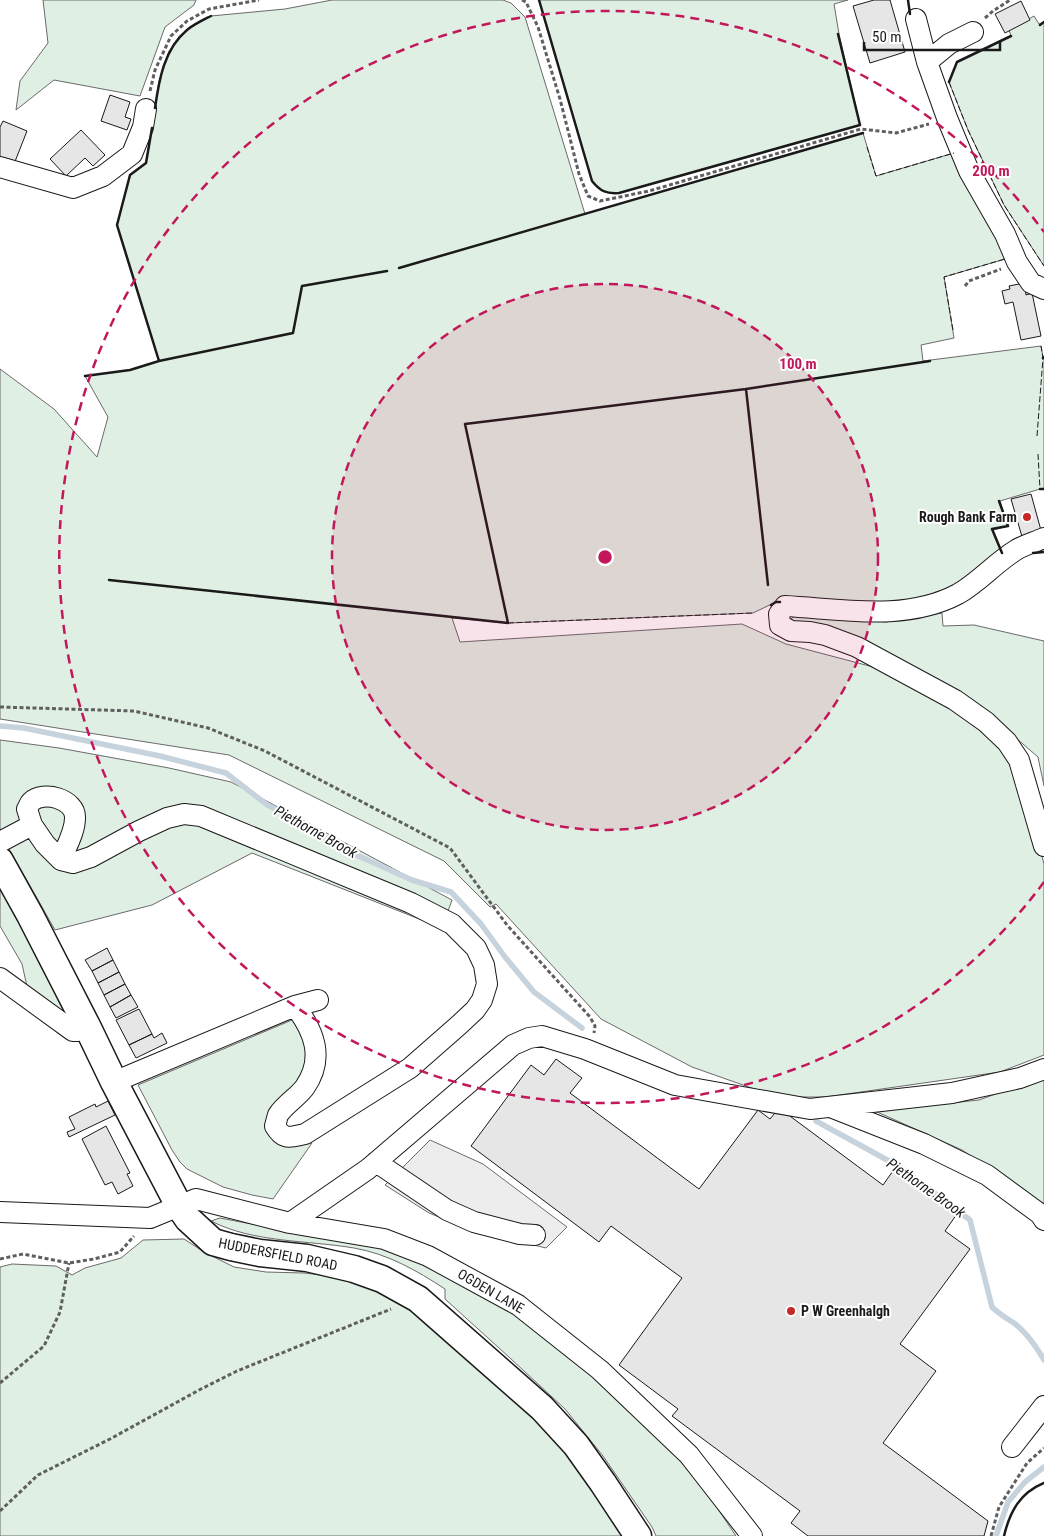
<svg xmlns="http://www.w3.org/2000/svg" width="1044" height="1536" font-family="'Roboto Condensed',sans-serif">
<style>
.green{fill:#e0efe3;stroke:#6a6a6a}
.parking{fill:#ededed;stroke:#6a6a6a}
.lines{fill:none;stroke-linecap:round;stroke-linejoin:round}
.stream{stroke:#c6d2dc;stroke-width:5.5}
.building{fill:#e6e6e6;stroke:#1a1a1a}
.minor-casing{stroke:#1a1a1a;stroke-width:22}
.major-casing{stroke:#1a1a1a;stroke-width:29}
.path{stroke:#5f5f5f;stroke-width:3;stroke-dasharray:4 2.5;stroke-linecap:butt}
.minor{stroke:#fff;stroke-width:20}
.major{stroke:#fff;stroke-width:26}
.fence{stroke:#1a1a1a;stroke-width:1;stroke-dasharray:6 2.5;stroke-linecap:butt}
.wall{stroke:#1a1a1a;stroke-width:2.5}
.ring{fill:none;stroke:#c2185b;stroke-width:2.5;stroke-dasharray:9 6}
.poi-dot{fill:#c62828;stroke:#fff;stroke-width:2}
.labels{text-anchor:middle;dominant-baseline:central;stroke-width:4;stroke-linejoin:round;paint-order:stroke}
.poi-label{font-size:14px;font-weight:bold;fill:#1a1a1a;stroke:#fff;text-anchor:end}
.street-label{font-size:14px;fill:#1a1a1a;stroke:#fff}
.water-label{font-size:15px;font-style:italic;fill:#1a1a1a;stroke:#fff}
.centre{fill:#c2185b;stroke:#fff;stroke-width:2.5}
.ring-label{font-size:15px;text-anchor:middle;font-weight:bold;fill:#c2185b;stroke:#fff;stroke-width:4;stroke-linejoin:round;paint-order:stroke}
</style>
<rect width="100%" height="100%" fill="#fff"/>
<path class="green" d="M 43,0 L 196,0 L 194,5 L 165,27 L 140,96 L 54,80 L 16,110 L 20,81 L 48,43 Z
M 332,0 L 503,0 L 511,3 L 525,17 L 585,214 L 863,133 L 876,176 L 954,153 L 1005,248 L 1005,259 L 944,277 L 954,338 L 921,345 L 923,361 L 1041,346 L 1043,357 L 1044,357 L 1044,489 L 1040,489 L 1000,501 L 1008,526 L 993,530 L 1002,553 L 951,592 L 923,602 L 776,602 L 753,613 L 508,623 L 452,618 L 460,642 L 742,624 L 786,644 L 877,668 L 975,720 L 1005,749 L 1021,777 L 1044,864 L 1044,1055 L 1000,1072 L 826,1097 L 777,1097 L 692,1067 L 601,1019 L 496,904 L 490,907 L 444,861 L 229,755 L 0,719 L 0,369 L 54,409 L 97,457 L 108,417 L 85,376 L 130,370 L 159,361 L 117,225 L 130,175 L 146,163 L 159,81 L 169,51 L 187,30 L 211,16 L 285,9 Z
M 539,0 L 848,0 L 834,4 L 839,34 L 860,125 L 619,193 C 606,194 600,191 592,181 Z
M 1034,16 L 1039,24 L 1044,22 L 1044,266 L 1004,205 L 968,130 L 949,82 L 957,62 L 1011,36 L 1009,30 Z
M 797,613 L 886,622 L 942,613 L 943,626 L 974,625 L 1044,641 L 1044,786 L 1038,757 L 972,700 L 791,624 L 791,619 Z
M 0,740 L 59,748 L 169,768 L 231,782 L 452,900 L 442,928 L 252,853 L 152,905 L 55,930 L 0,833 Z
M 0,878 L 72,1019 L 28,991 L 22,964 L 0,926 Z
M 292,1020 L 298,1020 L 311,1062 L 273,1118 L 292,1142 L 312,1143 L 273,1199 L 252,1195 L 223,1187 L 187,1169 L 180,1162 L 172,1150 L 138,1085 Z
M 1044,1075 L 1044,1208 L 1037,1200 L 962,1150 L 875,1111 L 979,1100 L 1034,1080 Z
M 220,1218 L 267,1227 L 358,1240 L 442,1269 L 547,1333 L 672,1451 L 712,1500 L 736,1536 L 656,1536 L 652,1527 L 603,1456 L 565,1409 L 510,1358 L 445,1299 L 445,1289 C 416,1270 388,1254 354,1248 C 307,1240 254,1243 211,1221 Z
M 184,1239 L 204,1252 L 234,1267 L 266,1272 L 304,1273 L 355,1279 L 422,1310 L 551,1429 L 628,1536 L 0,1536 L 0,1267 L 12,1264 L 56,1266 L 72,1275 L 85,1268 L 121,1258 L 143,1240 Z"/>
<path class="parking" d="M 430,1140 L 483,1164 L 567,1227 L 546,1248 L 469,1229 L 429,1213 L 385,1185 Z"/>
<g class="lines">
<path class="stream" d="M 0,726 L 24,728 L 160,756 L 226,773 L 266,804 L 352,853 L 412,880 L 451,892 L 481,924 L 505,957 L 534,992 L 582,1028
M 816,1121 L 900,1167 L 970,1220 L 992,1307 C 999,1314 1006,1318 1014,1323 C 1027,1333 1036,1346 1044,1360
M 996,1536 L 1008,1502 L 1025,1482 L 1044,1467"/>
</g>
<path class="building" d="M 874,0 L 890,0 L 905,52 L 870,63 L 853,6 Z
M 1021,1 L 1030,20 L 1005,33 L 995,14 Z
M 110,95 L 130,102 L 125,117 L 131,119 L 127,130 L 101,121 Z
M 3,121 L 27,131 L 14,164 L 0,158 L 0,127 Z
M 81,130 L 105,155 L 93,166 L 85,158 L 66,176 L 50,159 Z
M 1024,283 L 1026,295 L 1032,293 L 1041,336 L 1021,340 L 1013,302 L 1005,304 L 1002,291 L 1010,289 L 1009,286 Z
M 1031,494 L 1042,534 L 1023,540 L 1011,499 Z
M 107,948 L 113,960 L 92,971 L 85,960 Z
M 113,960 L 119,972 L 98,983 L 92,971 Z
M 119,972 L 125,984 L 104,995 L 98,983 Z
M 125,984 L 131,995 L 110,1007 L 104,995 Z
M 131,995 L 138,1007 L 116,1018 L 110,1007 Z
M 139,1009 L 152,1034 L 129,1045 L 116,1020 Z
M 162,1033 L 167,1043 L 136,1058 L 129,1045 L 152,1034 L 154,1038 Z
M 556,1059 L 582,1078 L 570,1093 L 699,1189 L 758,1110 L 770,1119 L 779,1108 L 883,1185 L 895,1168 L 957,1214 L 945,1231 L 970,1249 L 900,1344 L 936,1371 L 883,1443 L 988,1521 L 984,1536 L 808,1536 L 791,1523 L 800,1511 L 672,1416 L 678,1409 L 619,1365 L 682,1278 L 611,1226 L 599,1242 L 471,1146 L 531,1065 L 544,1075 Z
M 108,1101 L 115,1115 L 69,1137 L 67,1132 L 75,1129 L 69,1117 L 95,1104 L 96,1107 Z
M 106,1126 L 130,1173 L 127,1174 L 133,1186 L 118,1194 L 112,1182 L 105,1185 L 82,1139 Z"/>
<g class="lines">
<defs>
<path id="minor" d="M 916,19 L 927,62 L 947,118 L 969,171 L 1005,234 L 1017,262 L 1031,283 L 1044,289
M 927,62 L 949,44 L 973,32
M 0,167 L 73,188 L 103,176 L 132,154 L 143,127 L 146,109
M 1044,538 C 1035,542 1024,545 1016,550 C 995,563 979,582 958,594 C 905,622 842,609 785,606 L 779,614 L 780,625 L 791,631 L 810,632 L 825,635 L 857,647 L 955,700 L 986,722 L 1007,742 L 1019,760 L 1044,846
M 0,842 L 32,825
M 61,860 C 66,847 75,832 75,818 C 76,799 43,790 31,802 C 29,804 29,806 27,809 L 32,825 L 45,844 L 61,860 L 73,863 L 91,857 L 139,831 L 167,818 L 184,814 L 201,816 L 411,903 L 452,924 L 476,948 L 484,965 L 487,984 L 482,1000 L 475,1010 L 459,1025 L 410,1068 L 305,1134 C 290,1137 284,1141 275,1126 C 276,1123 277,1118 278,1115 C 285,1104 298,1097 305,1087 C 325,1058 314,1031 295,1006
M 0,978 L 73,1031 L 78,1031 L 88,1028
M 114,1082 L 295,1006 L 318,1000
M 833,1108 L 924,1144 L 987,1175 L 1040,1214 L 1044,1220
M 376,1162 L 447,1210 L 474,1222 L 520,1234 L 535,1235
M 0,1212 L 150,1218 L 196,1199 L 290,1223 L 384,1239 L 428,1256 L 518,1305 L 600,1370 L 689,1455 L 752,1536
M 290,1223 L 368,1169 L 513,1045 L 529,1038 L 542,1036 L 585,1049 L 675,1085 L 810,1109 L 952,1093 L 1020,1078 L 1044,1069
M 1012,1447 L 1044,1406"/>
<path id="major" d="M 0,861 L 30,915 L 88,1028 L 114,1082 L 179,1206 L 188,1219 L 213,1242 L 231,1247 L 260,1253 L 307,1258 L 354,1269 L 382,1279 L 418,1299 L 542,1408 L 576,1445 L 603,1483 L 638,1536"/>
</defs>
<use href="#minor" class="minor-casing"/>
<use href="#major" class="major-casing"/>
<path class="path" d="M 522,0 L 526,2 L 538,27 L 560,99 L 579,174 L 588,196 L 600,201 L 649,191 L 861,129 L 896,133 L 929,124
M 985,18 L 993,11 L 1010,0
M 150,91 L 155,70 L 171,36 L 187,21 L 209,9 L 259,0
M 965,286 L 969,281 L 1001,269
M 0,707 L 134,711 L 208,728 L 265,751 L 450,848 L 507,925 L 590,1017 L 595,1026 L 594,1033
M 0,1259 L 23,1254 L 69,1263 L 94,1259 L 120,1252 L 134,1236
M 0,1383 L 44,1346 L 60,1312 L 69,1263
M 0,1511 L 38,1475 L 110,1439 L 201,1389 L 237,1371 L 391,1309
M 991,1536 L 999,1507 L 1027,1463 L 1044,1448"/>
<use href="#minor" class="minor"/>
<use href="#major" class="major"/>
<path class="fence" d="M 949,82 L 968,130 L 1004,205 L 1044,266
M 867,147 L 876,176 L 954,153
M 953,330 L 944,277 L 1005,259
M 1037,436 L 1043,358 L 1041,346
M 1038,454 L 1040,489
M 508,623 L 753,613"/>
<path class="wall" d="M 539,0 L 592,181 C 600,191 606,194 619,193 L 860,125 L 838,34
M 908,0 L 910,14
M 1040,25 L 1044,22
M 949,82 L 957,62 L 1011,36
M 155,108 C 159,80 164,49 187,30 C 194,24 203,20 211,16
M 152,128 L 146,163 L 130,175 L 117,225 L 159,361
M 399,268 L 863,133
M 1043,358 L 1044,357
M 85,376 L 130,370 L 159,361 L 293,333 L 302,286 L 387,271
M 746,389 L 930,361
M 1040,489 L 1044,489
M 999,501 L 1008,526 L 992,529 L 1002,553
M 1033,553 L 1044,552
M 109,580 L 508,623 L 465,424 L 746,389 L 768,585
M 771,605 L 776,602 L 780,602
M 1004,1536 C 1010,1511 1020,1493 1044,1483"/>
</g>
<circle cx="605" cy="557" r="273" fill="#c2185b" fill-opacity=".12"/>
<g class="ring">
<circle cx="605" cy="557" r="273"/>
<path d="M1044 882A546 546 0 1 1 1044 232"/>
</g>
<g class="poi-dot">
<circle cx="1027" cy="517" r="5"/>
<circle cx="791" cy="1311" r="5"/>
</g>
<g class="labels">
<g class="poi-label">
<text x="1017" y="517">Rough Bank Farm</text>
<text x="801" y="1311" text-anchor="start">P W Greenhalgh</text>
</g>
<g class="street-label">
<text transform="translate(278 1254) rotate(11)">HUDDERSFIELD ROAD</text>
<text transform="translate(491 1291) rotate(30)">OGDEN LANE</text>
</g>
<g class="water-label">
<text transform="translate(316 832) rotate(29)">Piethorne Brook</text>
<text transform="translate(926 1188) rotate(35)">Piethorne Brook</text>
</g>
</g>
<circle cx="605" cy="557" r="8" class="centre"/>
<g class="ring-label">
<text x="991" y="176">200 m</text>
<text x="798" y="369">100 m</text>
</g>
<path d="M864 42v8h136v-8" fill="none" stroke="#1a1a1a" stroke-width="2.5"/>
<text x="872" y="42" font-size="15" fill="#1a1a1a" stroke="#ffffff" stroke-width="4" paint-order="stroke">50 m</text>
</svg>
